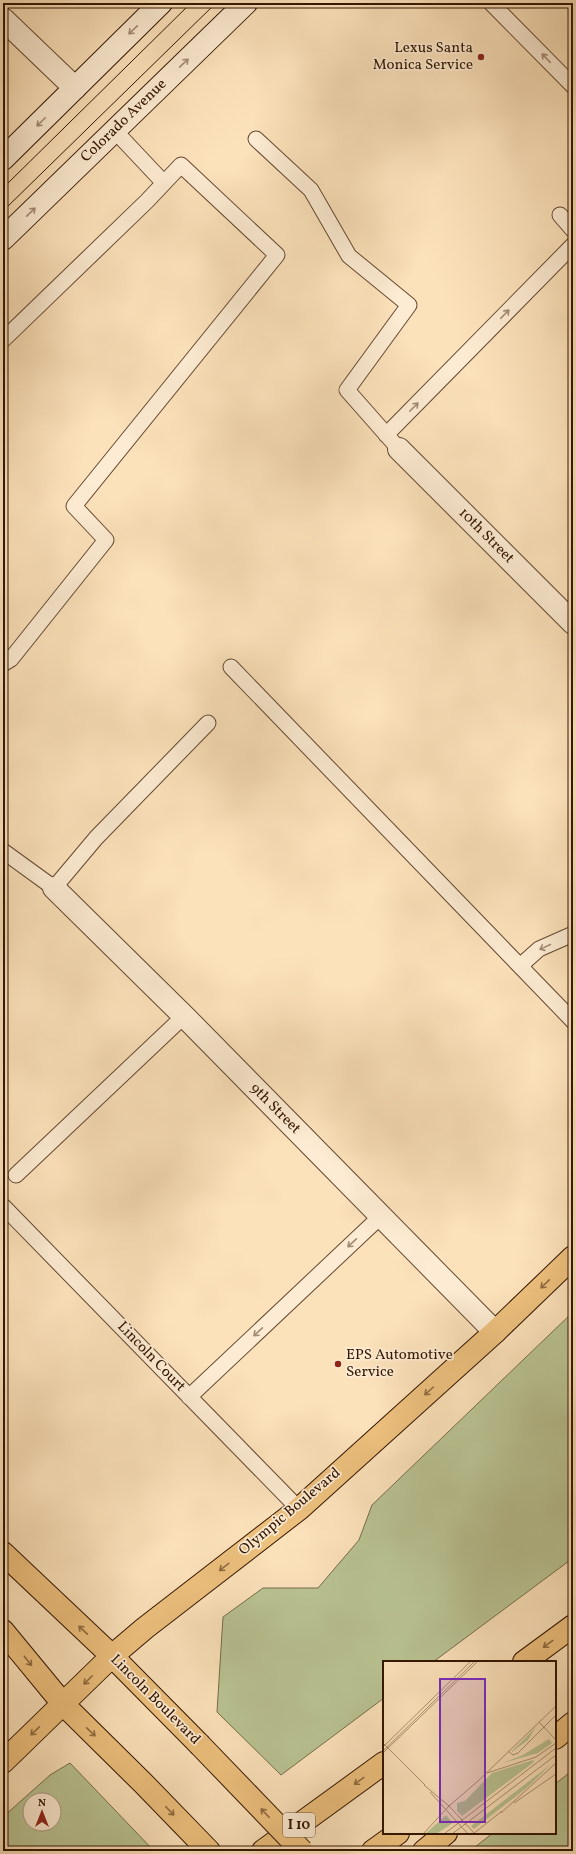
<svg xmlns="http://www.w3.org/2000/svg" width="576" height="1854" font-family="Vollkorn,serif">
<style>
.green{fill:#bac494;stroke:#766c4a;fill-rule:evenodd}
.lines{fill:none;stroke-linecap:round;stroke-linejoin:round}
.service-casing{stroke:#644830;stroke-width:17}
.minor-casing{stroke:#644830;stroke-width:24}
.secondary-casing{stroke:#321501;stroke-width:24}
.primary-casing{stroke:#321501;stroke-width:24}
.trunk-casing{stroke:#321501;stroke-width:24}
.motorway-casing{stroke:#321501;stroke-width:24}
.service{stroke:#fdecd3;stroke-width:15}
.minor{stroke:#fdecd3;stroke-width:22}
.secondary{stroke:#fdecd3;stroke-width:22}
.primary{stroke:#eec17e;stroke-width:22}
.trunk{stroke:#eec17e;stroke-width:22}
.motorway{stroke:#eec17e;stroke-width:22}
.tram{stroke:#321501;stroke-width:1}
.trunk-bridge-casing{stroke:#321501;stroke-width:24;stroke-linecap:butt}
.trunk-bridge{stroke:#eec17e;stroke-width:22}
.oneway{stroke:#a28b74}
.oneway2{stroke:#906b40}
.poi-dot{fill:#8f2418;stroke:#fdecd3;stroke-width:1.5}
.labels{text-anchor:middle;dominant-baseline:central;stroke-width:3.5;stroke-linejoin:round;paint-order:stroke}
.shield{fill:#fdecd3;stroke:#6f5640;stroke-width:1}
.shield-label{font-size:14px;font-weight:bold;fill:#321501}
.poi-label{font-size:15px;fill:#321501;stroke:#fdecd3;text-anchor:end}
.street-label{font-size:15px;fill:#321501;stroke:#fdecd3}
.inset-road{fill:none;stroke:#ab9071;stroke-width:1}
.view{fill:#7b2cbf;fill-opacity:0.15;stroke:#7b2cbf;stroke-width:2}
.inset-edge{fill:none;stroke:#321501;stroke-width:2}
</style>
<rect width="100%" height="100%" fill="#fce2bb"/>
<filter id="stains"><feTurbulence type="fractalNoise" baseFrequency=".005" numOctaves="4"/><feColorMatrix values="0 0 0 0 .2 0 0 0 0 .09 0 0 0 0 .02 0 0 0 .5 -.17"/></filter>
<radialGradient id="worn" r=".72"><stop offset=".6" stop-color="#630" stop-opacity="0"/><stop offset="1" stop-color="#630" stop-opacity=".3"/></radialGradient>
<path class="green" d="M 573,1312 L 573,1558 L 433,1662 L 384,1662 L 384,1698 L 281,1775 L 217,1712 L 223,1617 L 263,1588 L 318,1588 L 359,1540 L 372,1505 Z
M 70,1763 L 154,1851 L 3,1851 L 3,1817 L 50,1775 ZM 30,1800 L 54,1800 L 54,1824 L 30,1824 Z
M 573,1770 L 573,1846 L 566,1851 L 470,1851 L 493,1833 L 555,1833 L 555,1784 Z"/>
<g class="lines">
<defs>
<path id="service" d="M 491,3 L 573,86
M 115,131 L 164,183
M 256,139 L 311,190 L 349,256 L 409,305 L 347,390 L 399,449
M 560,215 L 573,230
M 3,340 L 147,201 L 181,165 L 277,255 L 74,506 L 106,540 L 11,659 L 3,664
M 386,435 L 573,245
M 231,667 L 573,1021
M 3,851 L 54,888 L 96,838 L 208,723
M 520,966 L 539,949 L 573,934
M 16,1175 L 184,1016
M 3,1206 L 299,1509
M 189,1397 L 381,1216"/>
<path id="minor" d="M 3,19 L 75,88
M 399,449 L 573,623
M 54,888 L 184,1016 L 495,1332"/>
<path id="secondary" d="M 3,159 L 161,3
M 3,239 L 246,3"/>
<path id="primary" d="M 3,1553 L 112,1656 L 145,1628 L 299,1509 L 495,1332 L 573,1257
M 3,1631 L 64,1705 L 143,1783 L 209,1851"/>
<path id="trunk" d="M 3,1762 L 112,1656 L 199,1744"/>
<path id="motorway" d="M 524,1662 L 573,1626
M 555,1738 L 573,1723
M 263,1851 L 384,1763
M 373,1851 L 398,1833
M 424,1851 L 446,1833"/>
</defs>
<use href="#service" class="service-casing"/>
<use href="#minor" class="minor-casing"/>
<use href="#secondary" class="secondary-casing"/>
<use href="#primary" class="primary-casing"/>
<use href="#trunk" class="trunk-casing"/>
<use href="#motorway" class="motorway-casing"/>
<use href="#service" class="service"/>
<use href="#minor" class="minor"/>
<use href="#secondary" class="secondary"/>
<use href="#primary" class="primary"/>
<use href="#trunk" class="trunk"/>
<use href="#motorway" class="motorway"/>
<path class="tram" d="M 3,188 L 191,3
M 3,211 L 216,3"/>
<defs>
<path id="trunk-bridge" d="M 199,1744 L 302,1851"/>
</defs>
<use href="#trunk-bridge" class="trunk-bridge-casing"/>
<use href="#trunk-bridge" class="trunk-bridge"/>
</g>
<defs><path id="oneway-shaft" d="M-6 0H5M1.5-3L5.5 0L1.5 3" fill="none" stroke-width="1.6" stroke-linecap="round" stroke-linejoin="round"/></defs>
<g class="oneway">
<use href="#oneway-shaft" transform="translate(133 30) rotate(136)"/>
<use href="#oneway-shaft" transform="translate(546 58) rotate(-134)"/>
<use href="#oneway-shaft" transform="translate(184 63) rotate(-44)"/>
<use href="#oneway-shaft" transform="translate(41 122) rotate(135)"/>
<use href="#oneway-shaft" transform="translate(31 212) rotate(-44)"/>
<use href="#oneway-shaft" transform="translate(505 314) rotate(-46)"/>
<use href="#oneway-shaft" transform="translate(414 407) rotate(-45)"/>
<use href="#oneway-shaft" transform="translate(545 947) rotate(155)"/>
<use href="#oneway-shaft" transform="translate(352 1243) rotate(137)"/>
<use href="#oneway-shaft" transform="translate(258 1332) rotate(137)"/>
</g>
<g class="oneway2">
<use href="#oneway-shaft" transform="translate(545 1284) rotate(136)"/>
<use href="#oneway-shaft" transform="translate(429 1391) rotate(138)"/>
<use href="#oneway-shaft" transform="translate(224 1567) rotate(142)"/>
<use href="#oneway-shaft" transform="translate(83 1630) rotate(-137)"/>
<use href="#oneway-shaft" transform="translate(548 1644) rotate(144)"/>
<use href="#oneway-shaft" transform="translate(28 1661) rotate(51)"/>
<use href="#oneway-shaft" transform="translate(88 1680) rotate(135)"/>
<use href="#oneway-shaft" transform="translate(35 1731) rotate(136)"/>
<use href="#oneway-shaft" transform="translate(91 1732) rotate(44)"/>
<use href="#oneway-shaft" transform="translate(359 1781) rotate(144)"/>
<use href="#oneway-shaft" transform="translate(170 1811) rotate(46)"/>
<use href="#oneway-shaft" transform="translate(265 1813) rotate(-134)"/>
</g>
<g class="poi-dot">
<circle cx="481" cy="57" r="4"/>
<circle cx="338" cy="1364" r="4"/>
</g>
<g class="labels">
<rect class="shield" x="283" y="1813" width="32" height="24" rx="3"/>
<g class="shield-label">
<text x="299" y="1825">I 10</text>
</g>
<g class="poi-label">
<text x="473" y="48">Lexus Santa<tspan x="473" dy="17">Monica Service</tspan></text>
<text x="346" y="1355" text-anchor="start">EPS Automotive<tspan x="346" dy="17">Service</tspan></text>
</g>
<g class="street-label">
<text transform="translate(124 121) rotate(-44)">Colorado Avenue</text>
<text transform="translate(486 536) rotate(45)">10th Street</text>
<text transform="translate(275 1109) rotate(45)">9th Street</text>
<text transform="translate(151 1357) rotate(46)">Lincoln Court</text>
<text transform="translate(290 1512) rotate(-40)">Olympic Boulevard</text>
<text transform="translate(155 1700) rotate(45)">Lincoln Boulevard</text>
</g>
</g>
<g transform="translate(383 1661)">
<rect width="173" height="173" fill="#fce2bb"/>
<path d="M 153,66 L 145,79 L 129,91 L 129,90 ZM 166,78 L 169,82 L 155,92 L 120,102 L 140,94 ZM 150,99 L 151,101 L 79,155 L 74,150 L 74,142 L 82,140 L 109,112 ZM 167,104 L 146,125 L 91,168 L 88,165 ZM 63,154 L 70,162 L 53,173 L 42,173 Z" fill="#bac494"/>
<path class="inset-road" d="M 156,61 L 173,79M 0,82 L 42,124M 0,86 L 88,0M 0,90 L 92,0M 125,90 L 130,94 L 135,92 L 173,54M 0,92 L 95,0M 104,112 L 153,96 L 173,82M 41,124 L 66,145 L 95,120 L 173,45M 47,131 L 85,173M 131,142 L 173,113M 118,152 L 173,102M 40,173 L 66,145 L 92,173M 61,173 L 173,87M 69,173 L 173,94M 90,173 L 119,150"/>
<path class="view" d="M 57,18 L 102,18 L 102,161 L 57,161 Z"/>
<rect width="173" height="173" class="inset-edge"/>
</g>
<rect width="576" height="1854" fill="none" stroke="#fce2bb" stroke-width="16"/>
<rect x="4" y="4" width="568" height="1846" fill="none" stroke="#321501" stroke-width="2"/>
<rect x="8" y="8" width="560" height="1838" fill="none" stroke="#321501"/>
<g transform="translate(42 1812)"><circle r="19" fill="#fdecd3" stroke="#ac967f"/>
<path d="M0-3L7 15L0 10L-7 15Z" fill="#8f2418"/>
<text y="-6" font-size="11" font-weight="bold" text-anchor="middle" fill="#321501">N</text>
</g>
<rect width="100%" height="100%" filter="url(#stains)"/>
<rect width="100%" height="100%" fill="url(#worn)"/>
</svg>
